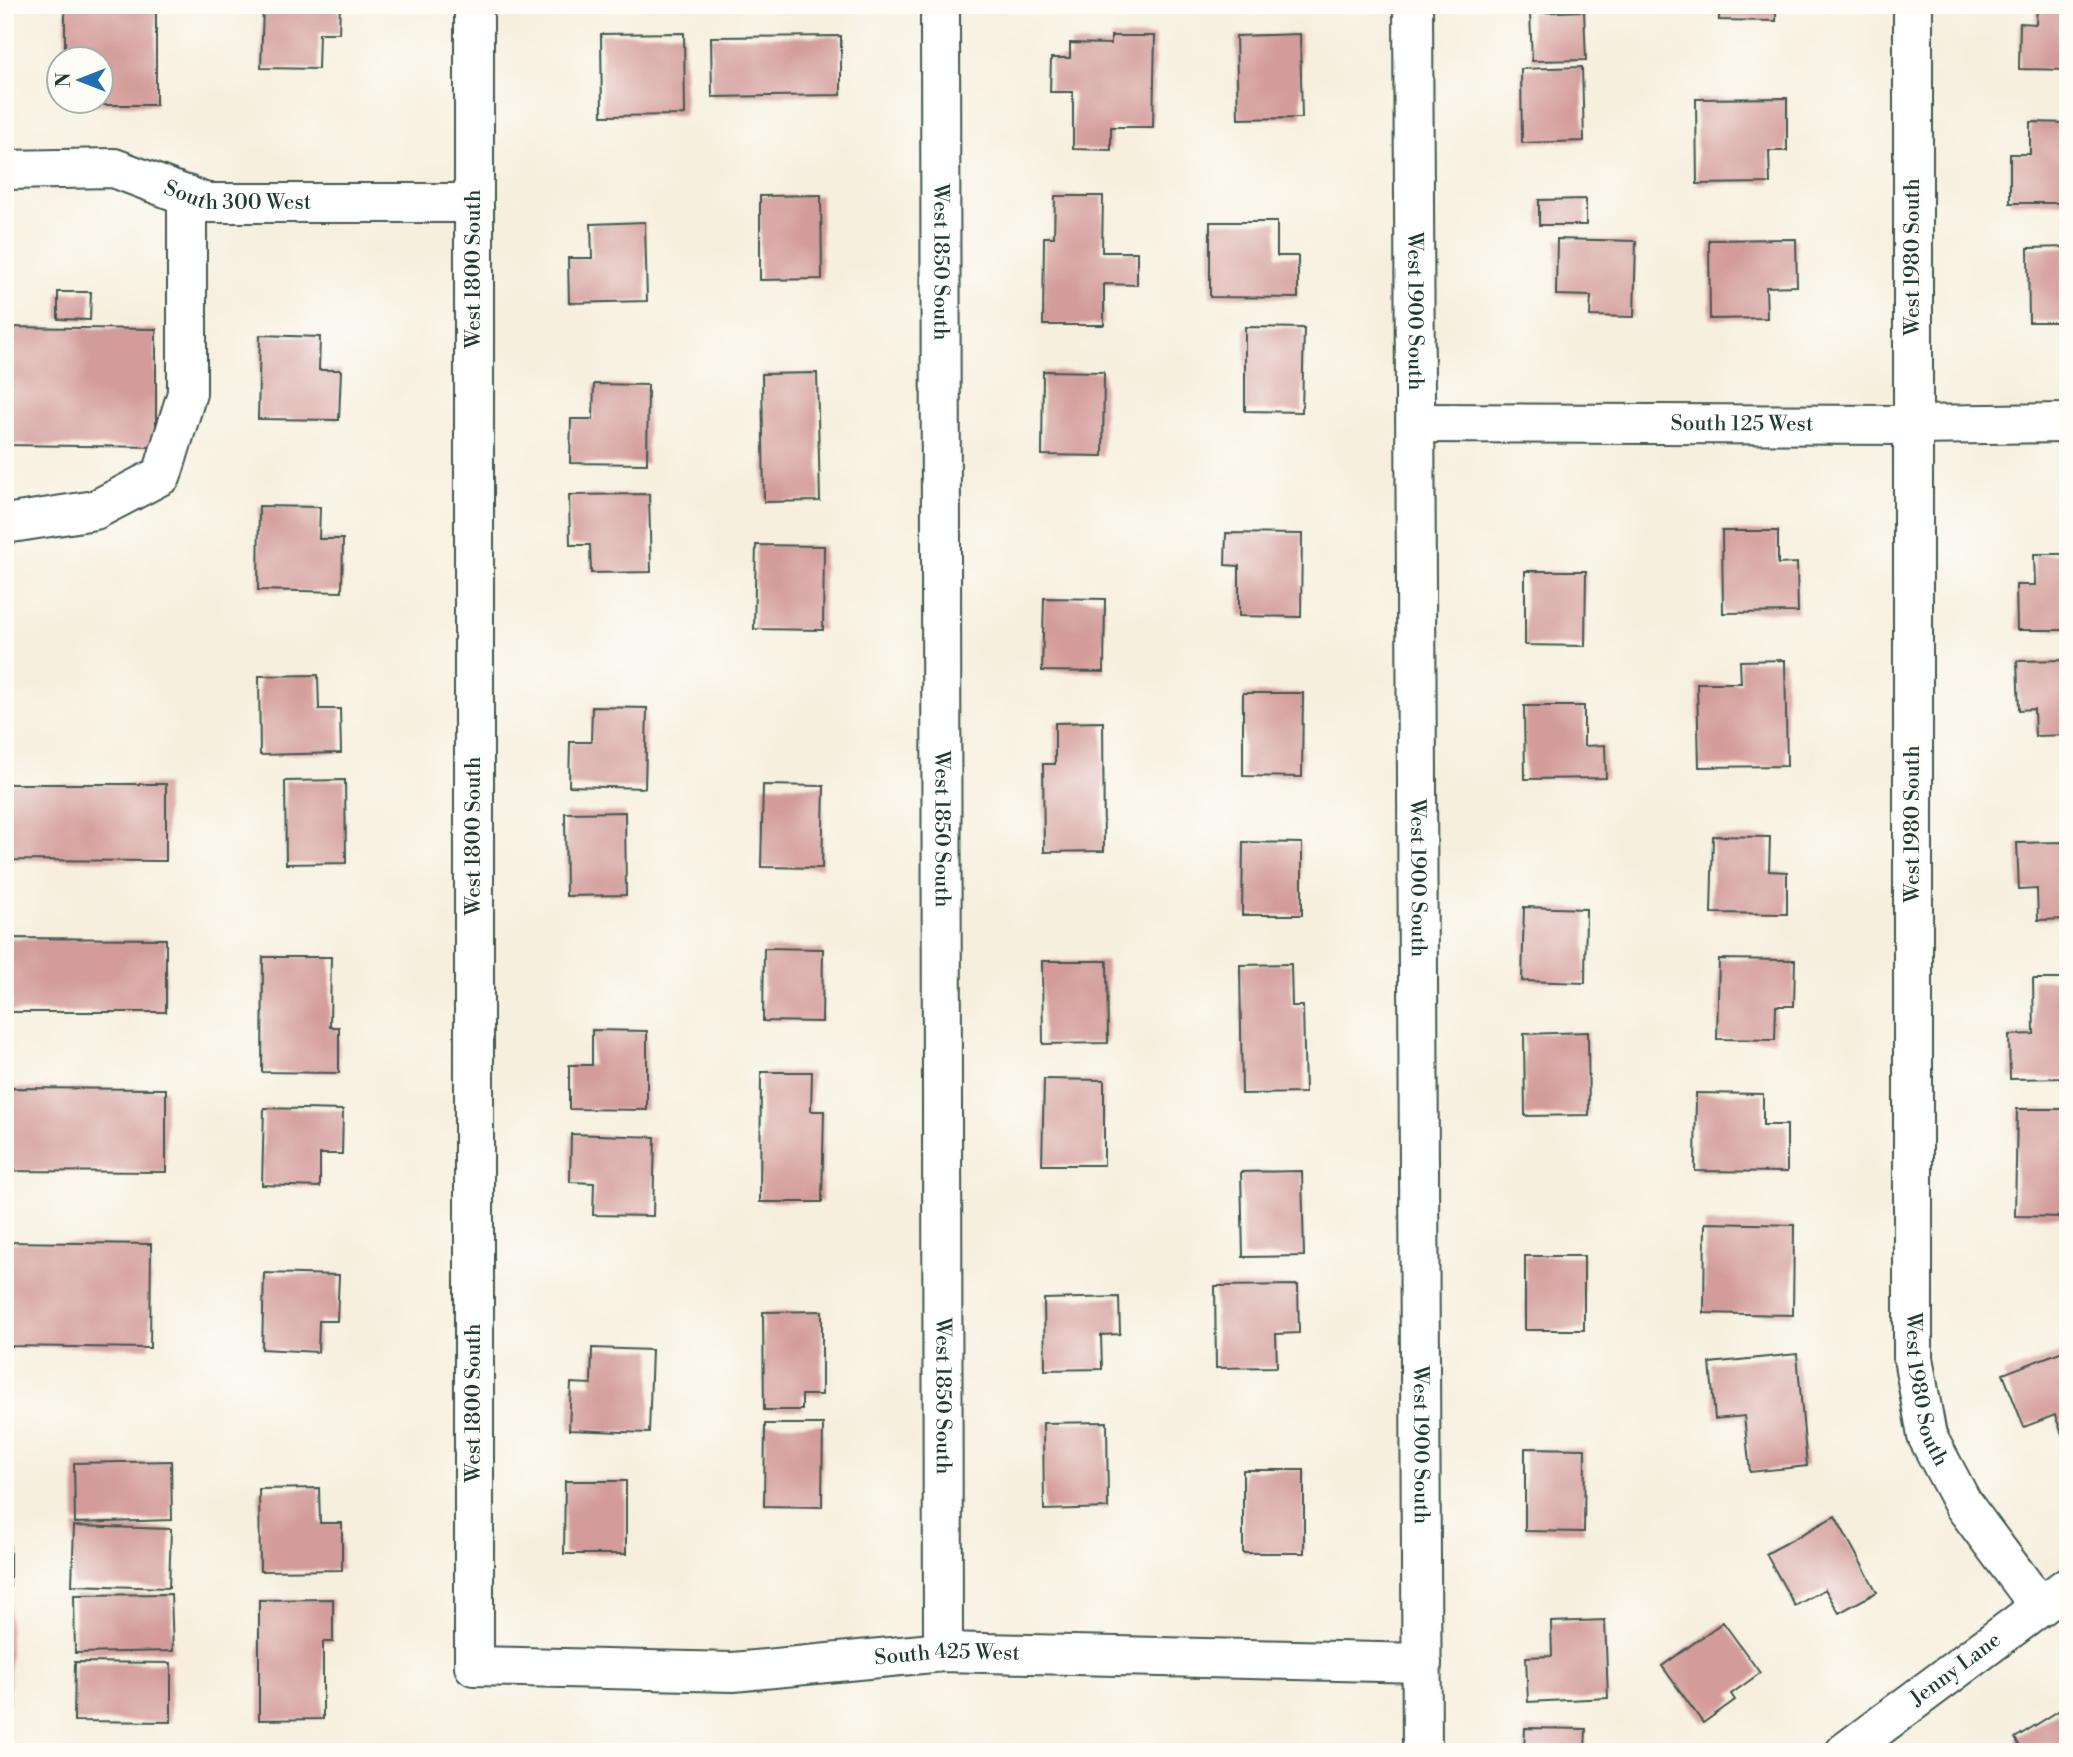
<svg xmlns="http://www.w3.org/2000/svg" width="2073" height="1757" font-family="'Libre Bodoni',serif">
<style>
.building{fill:#d39c9a}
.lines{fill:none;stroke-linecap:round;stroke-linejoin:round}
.minor-casing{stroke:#3f584e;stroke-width:42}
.minor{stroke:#fff;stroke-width:38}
.labels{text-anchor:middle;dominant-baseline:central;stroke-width:5;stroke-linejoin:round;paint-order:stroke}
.street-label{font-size:21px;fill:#1f3d34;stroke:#fdfcf7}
</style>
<rect width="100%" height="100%" fill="#fdfcf7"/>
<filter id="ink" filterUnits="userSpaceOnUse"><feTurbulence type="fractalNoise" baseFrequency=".0143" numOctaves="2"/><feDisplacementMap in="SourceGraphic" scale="14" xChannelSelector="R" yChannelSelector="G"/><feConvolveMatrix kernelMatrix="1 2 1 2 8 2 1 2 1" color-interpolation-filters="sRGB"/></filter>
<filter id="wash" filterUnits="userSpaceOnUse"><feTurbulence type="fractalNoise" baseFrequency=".00686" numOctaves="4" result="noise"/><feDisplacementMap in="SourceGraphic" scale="28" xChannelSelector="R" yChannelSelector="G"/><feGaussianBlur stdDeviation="1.57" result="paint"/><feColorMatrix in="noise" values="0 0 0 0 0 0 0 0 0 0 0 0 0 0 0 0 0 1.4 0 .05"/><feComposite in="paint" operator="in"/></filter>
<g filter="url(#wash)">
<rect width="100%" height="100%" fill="#f6efde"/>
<g id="blocks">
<path class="building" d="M 65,5 L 156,5 L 156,105 L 65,105 L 65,102 L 102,102 L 102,60 L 65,60 Z
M 263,5 L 340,5 L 339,33 L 319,33 L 318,69 L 261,68 Z
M 1719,5 L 1776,5 L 1776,21 L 1719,20 Z
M 2037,5 L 2068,5 L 2068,70 L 2019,69 L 2020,23 L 2036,24 Z
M 1584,11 L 1586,60 L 1532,61 L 1530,13 Z
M 684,33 L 685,115 L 602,116 L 601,34 Z
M 1300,34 L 1302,118 L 1238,119 L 1236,36 Z
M 841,36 L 841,95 L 712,97 L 711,37 Z
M 1111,36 L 1155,36 L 1153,127 L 1111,127 L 1111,150 L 1073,149 L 1073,92 L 1050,92 L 1051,58 L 1070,58 L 1070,43 L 1111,44 Z
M 1582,67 L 1584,141 L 1522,143 L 1521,69 Z
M 1787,98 L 1787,151 L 1769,151 L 1770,183 L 1697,184 L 1696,99 Z
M 2030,122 L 2068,123 L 2068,203 L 2010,203 L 2010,154 L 2030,154 Z
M 821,195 L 822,279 L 760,280 L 760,196 Z
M 1055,196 L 1103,196 L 1102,252 L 1137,252 L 1137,285 L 1104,284 L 1104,325 L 1043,325 L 1044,237 L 1054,237 Z
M 1586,199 L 1586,225 L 1539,225 L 1539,200 Z
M 645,222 L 647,301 L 569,303 L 568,258 L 592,258 L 591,224 Z
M 1210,222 L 1277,222 L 1277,256 L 1298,256 L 1298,298 L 1210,297 Z
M 1557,239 L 1636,241 L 1634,317 L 1590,316 L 1591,296 L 1556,295 Z
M 1796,239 L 1797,286 L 1766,287 L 1767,318 L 1710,319 L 1709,240 Z
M 2068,247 L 2068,322 L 2029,322 L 2028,248 Z
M 58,292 L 91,292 L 90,320 L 58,319 Z
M 5,327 L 156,329 L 156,447 L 5,445 Z
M 1245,327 L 1304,328 L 1302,412 L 1245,411 Z
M 260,335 L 320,337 L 319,370 L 341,370 L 339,420 L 258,419 Z
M 1043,371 L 1104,372 L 1103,456 L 1042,455 Z
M 817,373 L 820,501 L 764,502 L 762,374 Z
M 594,384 L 648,385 L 647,464 L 570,463 L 571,419 L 593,419 Z
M 649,494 L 651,572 L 591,573 L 590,545 L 570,545 L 569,495 Z
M 259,506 L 320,507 L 319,539 L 343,539 L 342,592 L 258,590 Z
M 1722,531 L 1778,531 L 1778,564 L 1797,563 L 1798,612 L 1723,613 Z
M 1226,533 L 1302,534 L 1301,617 L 1239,616 L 1239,566 L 1225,565 Z
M 756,545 L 824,546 L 823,630 L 754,629 Z
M 2034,554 L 2068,554 L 2068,630 L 2017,630 L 2016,585 L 2035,585 Z
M 1525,571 L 1586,571 L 1585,646 L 1525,645 Z
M 1044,598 L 1105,599 L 1104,672 L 1042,671 Z
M 1785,660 L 1787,766 L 1699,767 L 1697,683 L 1741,683 L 1740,661 Z
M 2068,660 L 2068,735 L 2035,736 L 2034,709 L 2019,710 L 2017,661 Z
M 318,675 L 319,709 L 340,709 L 341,753 L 260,755 L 259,676 Z
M 1243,693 L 1303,693 L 1302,777 L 1243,776 Z
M 1524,706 L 1584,706 L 1584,746 L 1605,745 L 1606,778 L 1525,779 Z
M 592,707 L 647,708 L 645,788 L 569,786 L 570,742 L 591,742 Z
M 1103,722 L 1104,851 L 1044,852 L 1043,764 L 1055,764 L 1055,723 Z
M 345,780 L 346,863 L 286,864 L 285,781 Z
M 5,784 L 166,784 L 166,861 L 5,860 Z
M 763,785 L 824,786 L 822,868 L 761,867 Z
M 625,812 L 626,895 L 566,896 L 565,813 Z
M 1713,836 L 1770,837 L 1769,871 L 1787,872 L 1787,914 L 1711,913 Z
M 1243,842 L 1302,843 L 1302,915 L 1242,915 Z
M 2068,842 L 2068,919 L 2038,920 L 2037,889 L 2019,890 L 2017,843 Z
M 1524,907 L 1586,909 L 1585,983 L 1522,981 Z
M 5,938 L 166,939 L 166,1012 L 5,1012 Z
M 764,948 L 823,949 L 822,1022 L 763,1021 Z
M 263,957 L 331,957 L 330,1027 L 339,1027 L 339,1073 L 262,1072 Z
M 1719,959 L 1795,960 L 1794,1006 L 1776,1006 L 1775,1040 L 1717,1039 Z
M 1042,961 L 1107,961 L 1108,1043 L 1043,1044 Z
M 1291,964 L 1292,1006 L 1303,1006 L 1305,1093 L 1242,1094 L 1240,965 Z
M 2033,979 L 2068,979 L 2068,1078 L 2010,1079 L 2009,1035 L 2034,1034 Z
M 592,1030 L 647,1031 L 647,1110 L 569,1109 L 569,1065 L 592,1065 Z
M 1588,1032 L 1589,1115 L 1525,1116 L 1524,1034 Z
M 761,1072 L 812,1072 L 811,1111 L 824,1111 L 822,1202 L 760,1202 Z
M 1044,1079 L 1104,1080 L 1104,1165 L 1042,1165 Z
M 5,1088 L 166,1089 L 166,1172 L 5,1171 Z
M 1696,1093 L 1763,1094 L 1763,1125 L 1787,1125 L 1787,1172 L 1695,1171 Z
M 264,1108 L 343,1110 L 342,1154 L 320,1154 L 320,1187 L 262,1185 Z
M 2017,1109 L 2068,1109 L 2068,1217 L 2015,1216 Z
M 571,1134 L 655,1137 L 653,1216 L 593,1215 L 594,1183 L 570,1182 Z
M 1302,1171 L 1304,1256 L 1243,1257 L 1241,1172 Z
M 1705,1223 L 1794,1225 L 1793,1315 L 1704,1313 Z
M 5,1242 L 151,1244 L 150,1348 L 5,1346 Z
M 1525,1256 L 1584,1256 L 1584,1330 L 1525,1330 Z
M 264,1273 L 339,1275 L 337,1321 L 319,1321 L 318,1352 L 262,1349 Z
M 1298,1285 L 1299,1333 L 1276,1334 L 1277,1367 L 1216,1368 L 1215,1286 Z
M 1119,1297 L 1120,1334 L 1101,1335 L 1102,1369 L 1045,1370 L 1044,1299 Z
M 822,1311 L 822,1395 L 802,1395 L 802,1410 L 764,1410 L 763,1312 Z
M 592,1348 L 652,1350 L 649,1433 L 569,1430 L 571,1383 L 591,1384 Z
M 2068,1349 L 2068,1432 L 2062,1434 L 2055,1415 L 2024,1427 L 2003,1374 Z
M 1797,1354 L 1807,1466 L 1750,1472 L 1744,1416 L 1715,1419 L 1710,1363 Z
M 1107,1422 L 1108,1508 L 1044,1510 L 1043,1423 Z
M 765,1424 L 823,1424 L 822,1507 L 764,1506 Z
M 1525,1448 L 1585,1449 L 1584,1532 L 1525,1531 Z
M 171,1461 L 172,1520 L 75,1523 L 74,1463 Z
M 5,1465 L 10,1465 L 10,1703 L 5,1703 Z
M 1243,1470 L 1304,1470 L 1304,1553 L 1243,1553 Z
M 565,1481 L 626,1481 L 626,1554 L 564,1554 Z
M 319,1488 L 320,1523 L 342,1523 L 342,1570 L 260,1571 L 259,1489 Z
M 1835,1516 L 1877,1592 L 1839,1613 L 1825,1589 L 1795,1606 L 1766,1554 Z
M 74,1526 L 171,1529 L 169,1588 L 72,1585 Z
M 171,1594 L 173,1651 L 75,1653 L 74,1595 Z
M 333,1599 L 333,1642 L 323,1642 L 323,1719 L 259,1720 L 259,1600 Z
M 1605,1620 L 1608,1698 L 1528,1702 L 1526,1657 L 1552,1656 L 1551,1622 Z
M 1723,1622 L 1760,1673 L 1731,1694 L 1735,1700 L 1703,1723 L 1662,1666 Z
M 75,1662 L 171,1663 L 171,1722 L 74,1721 Z
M 2068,1705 L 2068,1752 L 2023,1752 L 2015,1738 Z
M 1525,1728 L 1586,1729 L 1585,1752 L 1524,1752 Z"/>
</g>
</g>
<g filter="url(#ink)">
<use href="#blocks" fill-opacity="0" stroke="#3f584e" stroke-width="2"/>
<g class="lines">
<defs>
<g id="minor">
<path id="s1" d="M 474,5 L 474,1666 L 733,1672 L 943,1652 L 1422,1663"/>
<path id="s2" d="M 940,5 L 943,1652"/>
<path id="s3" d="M 1413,5 L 1422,1752"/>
<path id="s4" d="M 1913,5 L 1913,1358 L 1927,1436 L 1963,1504 L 2040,1607"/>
<path id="s5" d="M 5,170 L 114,168 L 206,203 L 474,203"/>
<path id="s6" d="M 1416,423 L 1913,425 L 2068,423"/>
<path d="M 5,524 L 95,510 L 162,475 L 187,393 L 187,195"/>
<path id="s7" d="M 1845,1752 L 2068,1586"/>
</g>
</defs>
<use href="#minor" class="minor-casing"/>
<use href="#minor" class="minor"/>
</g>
</g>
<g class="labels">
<g class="street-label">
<text stroke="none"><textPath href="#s5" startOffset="238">South 300 West</textPath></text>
<text transform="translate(1913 257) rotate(-90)">West 1980 South</text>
<text stroke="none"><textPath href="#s2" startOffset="257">West 1850 South</textPath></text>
<text transform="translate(474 269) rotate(-90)">West 1800 South</text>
<text stroke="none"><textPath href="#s3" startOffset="306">West 1900 South</textPath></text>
<text stroke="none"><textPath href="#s6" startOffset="326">South 125 West</textPath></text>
<text transform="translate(1913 824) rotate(-90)">West 1980 South</text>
<text stroke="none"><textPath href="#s2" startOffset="824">West 1850 South</textPath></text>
<text transform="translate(474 836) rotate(-90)">West 1800 South</text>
<text stroke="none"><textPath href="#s3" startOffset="873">West 1900 South</textPath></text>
<text stroke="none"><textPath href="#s4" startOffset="1386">West 1980 South</textPath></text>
<text stroke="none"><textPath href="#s2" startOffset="1391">West 1850 South</textPath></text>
<text transform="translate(474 1403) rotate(-90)">West 1800 South</text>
<text stroke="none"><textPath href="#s3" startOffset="1440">West 1900 South</textPath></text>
<text stroke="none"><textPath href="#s1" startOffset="2135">South 425 West</textPath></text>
<text stroke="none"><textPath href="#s7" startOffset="138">Jenny Lane</textPath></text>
</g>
</g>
<rect width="2073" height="1757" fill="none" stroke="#fdfcf7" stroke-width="28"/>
<g transform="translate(80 80) rotate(270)"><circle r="33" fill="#fdfcf7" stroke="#a4b0a9" stroke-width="2"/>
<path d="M0-5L12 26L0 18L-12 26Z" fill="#1f6fb2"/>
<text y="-10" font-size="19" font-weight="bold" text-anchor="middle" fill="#1f3d34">N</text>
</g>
</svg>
